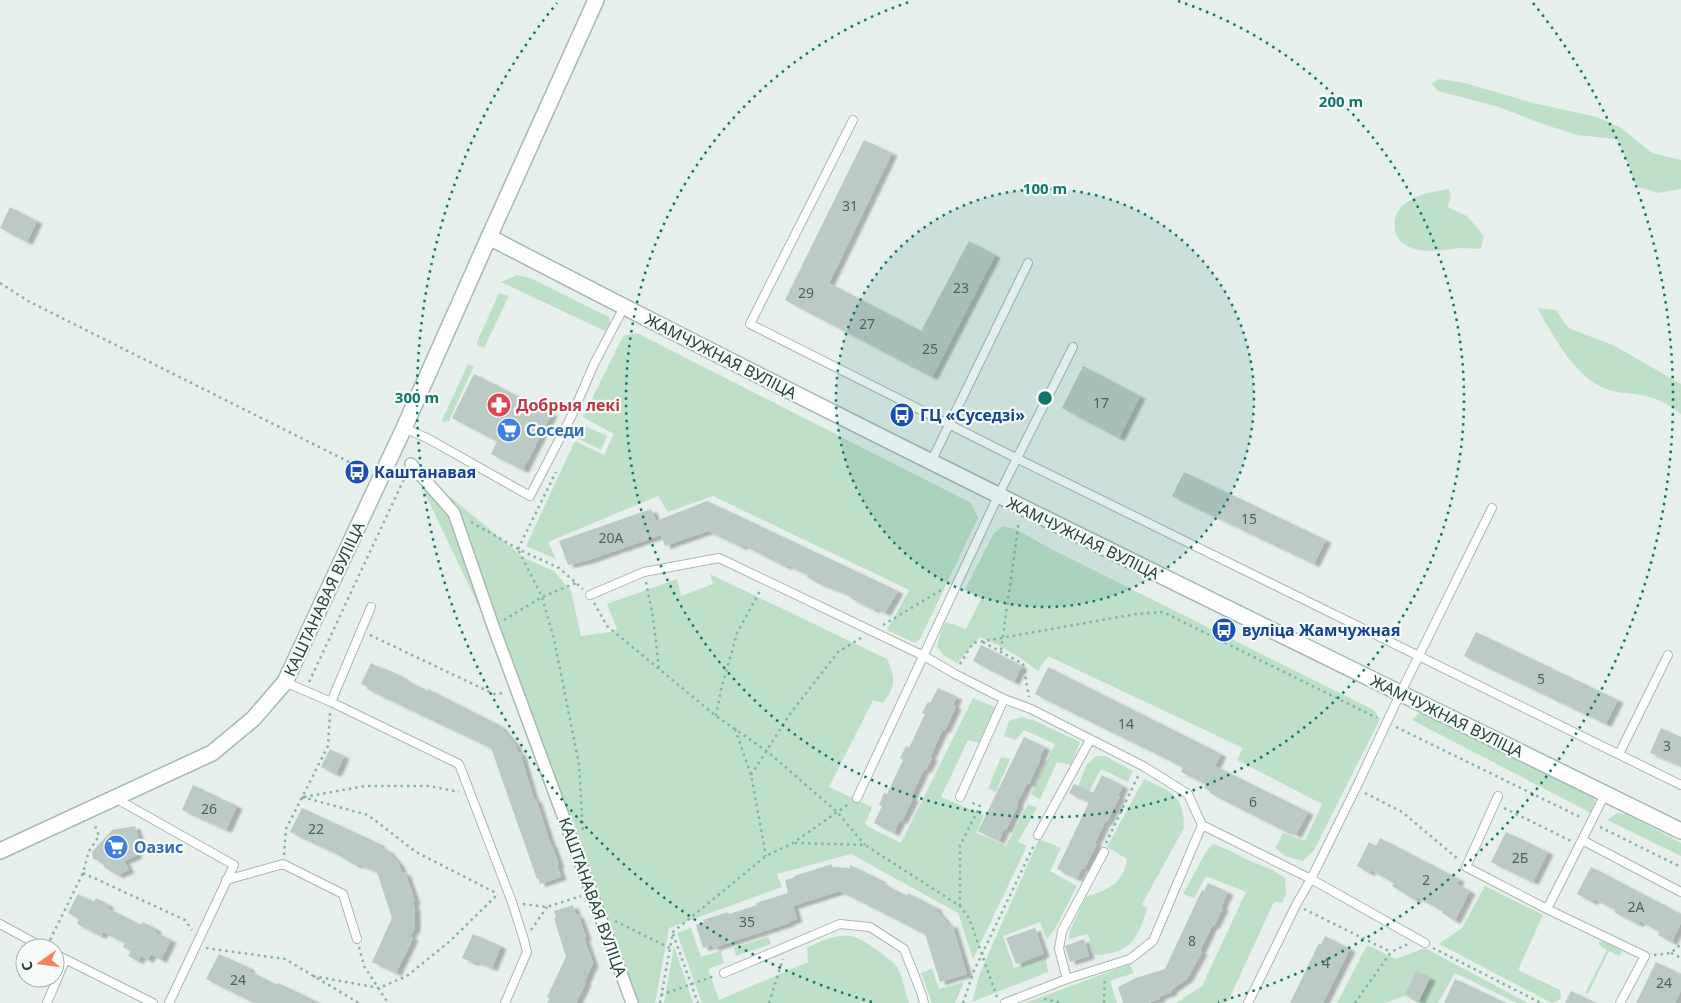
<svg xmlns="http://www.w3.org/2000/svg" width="1681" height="1003" font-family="'Noto Sans',sans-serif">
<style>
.green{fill:#bfe0c8}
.building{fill:#bbcac4;filter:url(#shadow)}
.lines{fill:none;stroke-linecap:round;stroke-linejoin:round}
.service-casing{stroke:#a8b8b2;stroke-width:10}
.pedestrian-casing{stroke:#a8b8b2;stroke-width:14}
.tertiary-casing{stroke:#a8b8b2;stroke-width:18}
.secondary-casing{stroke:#a4bbb3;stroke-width:18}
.path{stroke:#86b3a5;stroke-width:2.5;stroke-dasharray:2.5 4;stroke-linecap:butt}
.service{stroke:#fff;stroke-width:8}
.pedestrian{stroke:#fff;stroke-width:11}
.tertiary{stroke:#fff;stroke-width:15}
.secondary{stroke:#fff;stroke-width:15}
.ring{fill:none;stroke:#0f766e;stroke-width:2.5;stroke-dasharray:2.5 5}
.labels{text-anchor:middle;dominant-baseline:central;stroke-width:4.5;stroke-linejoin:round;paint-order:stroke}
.number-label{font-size:14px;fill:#4a645c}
.street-label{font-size:16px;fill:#24423a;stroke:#f7fbf9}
.health-label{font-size:16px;font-weight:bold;fill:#be3a42;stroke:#f7fbf9;text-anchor:start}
.transit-label{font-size:16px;font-weight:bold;fill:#164399;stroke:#f7fbf9;text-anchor:start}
.shop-label{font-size:16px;font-weight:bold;fill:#366cbe;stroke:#f7fbf9;text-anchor:start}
.centre{fill:#0f766e;stroke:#f7fbf9;stroke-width:2.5}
.ring-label{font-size:15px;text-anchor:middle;font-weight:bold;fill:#0f766e;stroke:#f7fbf9;stroke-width:4.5;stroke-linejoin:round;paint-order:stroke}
</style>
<defs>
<filter id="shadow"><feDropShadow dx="5.5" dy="3" stdDeviation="1" flood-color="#0004"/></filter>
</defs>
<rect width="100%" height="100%" fill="#e6efeb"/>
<path class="green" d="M 1439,79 L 1465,83 L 1533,103 L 1597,117 L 1621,128 L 1652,153 L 1681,160 L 1681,189 L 1658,193 L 1639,187 L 1634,182 L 1628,163 L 1617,139 L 1577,135 L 1540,123 L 1499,107 L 1438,91 L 1432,84 Z
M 1449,189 L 1451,198 L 1447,207 L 1467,216 L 1484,236 L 1481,249 C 1475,249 1468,248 1462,248 C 1446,249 1427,254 1412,248 C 1403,245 1396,239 1395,230 C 1390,200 1426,192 1449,189 Z
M 517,275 L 530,278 L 609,317 L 611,324 L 611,334 L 501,282 Z
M 499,293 L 509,296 L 484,348 L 478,346 L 477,342 Z
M 1537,308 L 1556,310 L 1568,328 L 1613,345 L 1681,384 L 1681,414 C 1669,404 1655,397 1640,395 C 1629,393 1616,393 1606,389 C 1572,375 1555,337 1537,308 Z
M 637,333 L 971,503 L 978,518 L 920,639 L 915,643 L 887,630 L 909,590 L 713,496 L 668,512 L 658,496 L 548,542 L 556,559 L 526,546 L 575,441 L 604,455 L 614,434 L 583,417 L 623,336 Z
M 468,364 L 474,366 L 449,421 L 441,422 Z
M 583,425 L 607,436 L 601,450 L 577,438 Z
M 411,464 L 524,558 L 554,571 L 571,591 L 581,636 L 611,632 L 617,629 L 607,604 L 677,579 L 681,596 L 713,584 L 710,574 L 887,659 C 896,679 896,686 883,703 L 873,700 L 829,787 L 872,807 L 865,825 L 901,843 L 973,698 L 995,707 L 979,743 L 968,740 L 941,797 L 984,815 L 976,833 L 1006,846 L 1028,804 L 1037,808 L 1018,842 L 1027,846 L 973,959 L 958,913 L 851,854 L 777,874 L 782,887 L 669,928 L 655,1003 L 638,1003 L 527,708 Z
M 1003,526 L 1016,529 L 1049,548 L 1374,710 L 1380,719 L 1314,850 L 1303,861 L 1285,856 L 1275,848 L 1283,833 L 1305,841 L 1322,804 L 1237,760 L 1243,748 L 1048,656 L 1038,671 C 1020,656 1001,646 980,637 L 957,663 L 943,655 L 937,646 L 942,629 L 946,622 L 966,629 L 981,599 L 965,589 L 994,533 Z
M 1423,713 L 1592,794 L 1598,807 L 1593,814 L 1412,720 L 1418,714 Z
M 1021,717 L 1033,720 L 1080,742 L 1071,765 L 1057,762 L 1040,799 L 1031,794 L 1055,744 L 1024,730 L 1016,740 L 1004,736 L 1009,721 Z
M 1096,756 L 1105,756 L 1133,771 L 1128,782 L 1101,769 L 1089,792 L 1078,786 L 1087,764 Z
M 1001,757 L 1010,759 L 996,792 L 988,789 Z
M 1144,779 C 1171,792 1184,794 1184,828 L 1142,904 L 1147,909 C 1137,941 1129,954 1094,955 L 1088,934 L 1069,939 L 1070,930 L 1086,897 C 1108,889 1123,885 1127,859 L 1107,847 Z
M 1617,813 L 1626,814 L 1681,843 L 1681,856 L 1607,820 Z
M 1039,839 L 1061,848 L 1050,871 L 1077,886 L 1056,927 L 1047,940 L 1040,922 L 1003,936 L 1014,968 L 1046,957 L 1048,972 L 972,1002 L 980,973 Z
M 1213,844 C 1227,848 1239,856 1253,862 C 1264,867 1275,870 1285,878 L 1286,894 L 1282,903 L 1274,902 L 1227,1003 L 1176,1003 L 1202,986 L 1246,892 L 1206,876 L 1194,898 L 1183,894 L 1206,852 Z
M 1485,886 L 1543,915 L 1518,970 L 1560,990 L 1561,999 L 1552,1003 L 1439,944 L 1462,928 Z
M 691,928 L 701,957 L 721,951 L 724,963 L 708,969 L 719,1000 L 808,962 L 807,948 C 819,942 838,933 851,936 C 862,938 890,958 896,966 C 903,975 905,992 909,1003 L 702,1003 L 677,933 Z
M 768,937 L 771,944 L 736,956 L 734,948 Z
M 1603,941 L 1620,949 L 1622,952 L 1619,956 L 1609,951 L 1588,994 L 1585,993 L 1607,950 L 1599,945 L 1599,942 Z
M 1367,945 L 1396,959 L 1425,948 L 1528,1003 L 1517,1003 L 1455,973 L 1438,1003 L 1419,1003 L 1405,996 L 1385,1003 L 1337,1003 Z
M 674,946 L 693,1003 L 664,1003 Z
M 1130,964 L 1134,973 L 1110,981 L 1117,1003 L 1025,1003 Z
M 932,969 L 939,989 L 964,982 L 955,1003 L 932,1003 L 921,973 Z"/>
<path class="building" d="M 864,140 L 892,153 L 829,283 L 921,331 L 969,241 L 995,255 L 932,377 L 785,300 Z
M 10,207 L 37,221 L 27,242 L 0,228 Z
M 1083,366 L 1140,396 L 1119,438 L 1062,408 Z
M 474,374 L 552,413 L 523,470 L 491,454 L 497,441 L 452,418 Z
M 1184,472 L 1326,540 L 1314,564 L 1172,496 Z
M 707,501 L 898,591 L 885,613 L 875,608 L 874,610 L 850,598 L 851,597 L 842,592 L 818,583 L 807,577 L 808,575 L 787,565 L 786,567 L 743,545 L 742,547 L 708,531 L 665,546 L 661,535 L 586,561 L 568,565 L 559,541 L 651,509 L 656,521 Z
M 1476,632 L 1618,700 L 1606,724 L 1464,656 Z
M 981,645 L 1022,666 L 1014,682 L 973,661 Z
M 371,663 L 383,669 L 384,668 L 403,677 L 402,678 L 428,691 L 428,689 L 499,725 L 515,744 L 518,752 L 520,752 L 534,799 L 536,799 L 551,845 L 552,845 L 559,865 L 557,865 L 561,877 L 540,884 L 538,878 L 537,879 L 491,748 L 367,689 L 368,687 L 361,684 Z
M 1048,667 L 1221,754 L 1215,766 L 1308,812 L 1296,835 L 1288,831 L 1287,832 L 1210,793 L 1210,791 L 1204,788 L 1206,784 L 1181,772 L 1183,767 L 1035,694 Z
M 938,688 L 957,697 L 953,705 L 956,706 L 945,730 L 943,729 L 930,757 L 932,758 L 926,770 L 924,769 L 911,797 L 913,799 L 902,821 L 900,820 L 894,833 L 874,823 L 882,806 L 879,805 L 884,793 L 887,794 L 903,760 L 900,758 L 906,746 L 909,748 L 925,714 L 922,713 L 928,702 L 930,703 Z
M 1661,728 L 1681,737 L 1681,766 L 1650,753 Z
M 1024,737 L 1045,747 L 1040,757 L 1041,758 L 1029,784 L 1027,783 L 1017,804 L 1018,805 L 1006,830 L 1004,829 L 999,841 L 978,831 Z
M 330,749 L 344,756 L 336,774 L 321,767 Z
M 1102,775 L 1123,786 L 1118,796 L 1120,796 L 1107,822 L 1105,822 L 1095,843 L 1097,844 L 1084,869 L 1082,868 L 1077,879 L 1057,869 L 1089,802 L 1069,793 L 1074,784 L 1093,793 Z
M 193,785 L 237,806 L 226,830 L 182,810 Z
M 302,808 L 380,844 L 379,846 L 387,850 L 399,864 L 402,873 L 405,872 L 415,901 L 413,902 L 415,910 L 415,928 L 410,936 L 413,938 L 396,973 L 372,962 L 392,918 L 377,872 L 358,864 L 357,866 L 333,852 L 290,832 Z
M 135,826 L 139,839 L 136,856 L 124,861 L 129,870 L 118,875 L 105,868 L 102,862 L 93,859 L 92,852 L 112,830 Z
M 1506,832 L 1548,852 L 1533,882 L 1491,862 Z
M 1380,838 L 1459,879 L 1457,884 L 1470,891 L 1455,921 L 1442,913 L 1443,911 L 1416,897 L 1415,900 L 1392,886 L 1394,883 L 1371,870 L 1369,873 L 1357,866 L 1369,842 L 1376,846 Z
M 832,864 L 832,867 L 850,868 L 850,865 L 881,880 L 880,882 L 907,896 L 908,893 L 937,908 L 936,910 L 949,925 L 952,924 L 967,974 L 940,982 L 925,934 L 840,891 L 793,906 L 797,919 L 789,922 L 789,923 L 713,948 L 712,945 L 703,948 L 696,925 L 704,922 L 703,920 L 728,912 L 729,914 L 757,905 L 756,903 L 788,893 L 785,880 L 795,877 L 794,876 Z
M 1591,867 L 1681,914 L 1681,923 L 1672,942 L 1658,935 L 1660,932 L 1640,921 L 1638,924 L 1614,912 L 1616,910 L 1594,899 L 1592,902 L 1577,894 Z
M 1208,883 L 1228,892 L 1221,907 L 1223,908 L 1214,926 L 1212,926 L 1200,951 L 1202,952 L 1187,979 L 1171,990 L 1172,992 L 1159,997 L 1160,999 L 1148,1003 L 1123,1003 L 1118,987 L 1136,978 L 1165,969 L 1202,890 L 1204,891 Z
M 78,894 L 94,902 L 96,898 L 109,905 L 107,908 L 141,925 L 143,922 L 156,929 L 155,932 L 171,940 L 161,960 L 151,954 L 148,960 L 141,956 L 138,961 L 128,956 L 131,951 L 123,947 L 125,943 L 103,932 L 101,936 L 77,924 L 79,919 L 68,913 Z
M 573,905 L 576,915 L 578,914 L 586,937 L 584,938 L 593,963 L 585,981 L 586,982 L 576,1003 L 547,1003 L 550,998 L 547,997 L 566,957 L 554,918 L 556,917 L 554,911 Z
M 1035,928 L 1044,954 L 1016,964 L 1006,938 Z
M 473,934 L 501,946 L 492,968 L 475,961 L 474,963 L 462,958 Z
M 1325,936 L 1350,949 L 1323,1003 L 1290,1003 L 1319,943 L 1321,945 Z
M 1084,939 L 1089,956 L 1070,962 L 1065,946 Z
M 219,954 L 250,968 L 249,971 L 277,985 L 278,983 L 320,1003 L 255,1003 L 206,979 Z
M 1656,962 L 1681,974 L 1681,990 L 1675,1003 L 1636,1003 Z
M 1416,971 L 1430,978 L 1419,1001 L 1405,994 Z
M 1455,979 L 1506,1003 L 1444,1003 Z
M 1571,991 L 1596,1003 L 1565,1003 Z"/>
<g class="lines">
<defs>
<path id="service" d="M 853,120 L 750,324 L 1016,458 L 1681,785
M 404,428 L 427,438 L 530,496 L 572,415 L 594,364 L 624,307
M 931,462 L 1028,263
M 590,595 L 644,572 L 719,558 L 924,656 L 955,674 L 1004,699 L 1031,709 L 1143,766 L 1188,794 L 1202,825 L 1311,879 L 1425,943
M 285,682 L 331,702 L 459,764 L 512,902 L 524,940 L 527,952 L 505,1003
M 331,702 L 371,607
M 1619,754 L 1668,655
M 1605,794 L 1582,840 L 1681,892
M 1498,796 L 1466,867 L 1547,909 L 1582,840
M 960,797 L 1004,699
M 115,798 L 234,865 L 169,1003
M 857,798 L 998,496 L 1073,347
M 1038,835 L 1090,740
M 226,880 L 283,864 L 343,894 L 357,939
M 1547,909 L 1645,956 L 1620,1003
M 0,924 L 44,948
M 55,954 L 153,1003
M 724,973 L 840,924 L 870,927 L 904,949 L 921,992 L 924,1003
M 1067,979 L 1059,949 L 1062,931 L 1104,852
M 47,1003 L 65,960
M 1005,1003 L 1067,979 L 1130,959 L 1153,941 L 1202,825
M 1248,1003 L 1296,905 L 1311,879 L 1356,788 L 1400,694 L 1492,508"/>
<path id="pedestrian" d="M 411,464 L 454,513 L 493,626 L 632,1003"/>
<path id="tertiary" d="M 489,237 L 596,0"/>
<path id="secondary" d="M 0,851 L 212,753 L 253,719 L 285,682 L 404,428 L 489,237 C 883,442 1283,635 1681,831"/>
</defs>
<use href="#service" class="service-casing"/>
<use href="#pedestrian" class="pedestrian-casing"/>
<use href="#tertiary" class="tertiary-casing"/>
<use href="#secondary" class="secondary-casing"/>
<path class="path" d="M 0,283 L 28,301 L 367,471 L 368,469
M 471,522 L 518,549 L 559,568 L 583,589
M 518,549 L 556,472
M 519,551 L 542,597 L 554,639 L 579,764 L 583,833
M 646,582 L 653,617 L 659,668
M 594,603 L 607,626 L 716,716 L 768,752 L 837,812 L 865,845
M 504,620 L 542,597 L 576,583
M 883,625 L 943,589
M 370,635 L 494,694 L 506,693
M 983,642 L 1023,664 L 1029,697
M 1001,650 L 1019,521
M 960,664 L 973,643 L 1136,614 L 1163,612 L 1377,718
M 309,682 L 405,477
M 716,716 L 721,690 L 737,633 L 761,589
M 1396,727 L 1582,818
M 735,729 L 751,775 L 766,856
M 751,775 L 790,714 L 838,652 L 861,638
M 1365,793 L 1402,812 L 1458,859
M 302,797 L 368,815 L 416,852 L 498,894
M 304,797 L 365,786 L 429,786 L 459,792
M 1504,808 L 1571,841
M 1600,827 L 1681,867
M 795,843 L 865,845 L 960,906 L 969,918 L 997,997
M 1106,843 L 1139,774
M 284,855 L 286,829 L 328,746 L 330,713
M 83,873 L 185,920 L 192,930
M 523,904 L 547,907 L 581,896
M 960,906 L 960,846 L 980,806 L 970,802
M 1304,909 L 1391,952
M 615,921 L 670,948
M 531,930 L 547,907
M 673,934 L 698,1003
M 50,940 L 83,873 L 89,851 L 99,836 L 94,823
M 359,947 L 364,966 L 388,1003
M 206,948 L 285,959 L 359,1003
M 1433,948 L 1541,1003
M 1671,953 L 1681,958
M 1654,955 L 1671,953 L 1681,944
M 313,976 L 379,988 L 407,976 L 450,941 L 498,894
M 661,995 L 714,976
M 1044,999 L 1062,1003
M 660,1003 L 673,932 L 766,856 L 793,843 L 850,803
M 769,1003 L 783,959
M 963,1003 L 973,973 L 1034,845
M 1104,1003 L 1105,977
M 1355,1003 L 1391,952 L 1408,944"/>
<use href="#service" class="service"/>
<use href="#pedestrian" class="pedestrian"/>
<use href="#tertiary" class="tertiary"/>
<use href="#secondary" class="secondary"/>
</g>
<circle cx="1045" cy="398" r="209" fill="#0f766e" fill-opacity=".12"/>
<g class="ring">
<circle cx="1045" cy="398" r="209"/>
<path d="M1178 1A419 419 0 1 1 912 1"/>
<path d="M872 1002A628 628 0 0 1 557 3M1533 3A628 628 0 0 1 1218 1002"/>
</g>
<defs>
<symbol id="pharmacy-disc" viewBox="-11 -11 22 22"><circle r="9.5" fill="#e0444e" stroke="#f7fbf9"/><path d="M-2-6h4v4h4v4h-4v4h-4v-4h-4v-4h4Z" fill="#fff"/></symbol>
<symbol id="bus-disc" viewBox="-11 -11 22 22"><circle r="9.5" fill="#1a4fb4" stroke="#f7fbf9"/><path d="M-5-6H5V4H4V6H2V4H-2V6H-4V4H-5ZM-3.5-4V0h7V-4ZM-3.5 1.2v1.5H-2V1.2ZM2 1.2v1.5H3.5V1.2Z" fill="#fff"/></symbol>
<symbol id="supermarket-disc" viewBox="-11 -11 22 22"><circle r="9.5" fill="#3f7fe0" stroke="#f7fbf9"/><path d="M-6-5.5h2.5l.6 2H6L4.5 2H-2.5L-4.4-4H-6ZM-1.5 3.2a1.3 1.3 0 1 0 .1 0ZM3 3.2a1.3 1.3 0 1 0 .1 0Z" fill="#fff"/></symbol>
</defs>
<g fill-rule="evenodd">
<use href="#pharmacy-disc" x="485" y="391" width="28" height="28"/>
<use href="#bus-disc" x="888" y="401" width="28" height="28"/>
<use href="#supermarket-disc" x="495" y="416" width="28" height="28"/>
<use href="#bus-disc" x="343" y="458" width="28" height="28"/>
<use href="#bus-disc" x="1210" y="616" width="28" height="28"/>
<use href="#supermarket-disc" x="102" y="833" width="28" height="28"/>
</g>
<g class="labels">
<g class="number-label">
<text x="850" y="205">31</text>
<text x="961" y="287">23</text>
<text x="806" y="292">29</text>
<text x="867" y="323">27</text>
<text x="930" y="348">25</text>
<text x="1101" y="402">17</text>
<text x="1249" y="518">15</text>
<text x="611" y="537">20А</text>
<text x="1541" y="678">5</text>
<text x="1126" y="723">14</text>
<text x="1667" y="745">3</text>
<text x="1253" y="801">6</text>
<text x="209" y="808">26</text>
<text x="316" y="828">22</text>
<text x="1520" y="857">2Б</text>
<text x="1426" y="879">2</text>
<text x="1636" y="906">2А</text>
<text x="747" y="921">35</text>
<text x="1192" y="940">8</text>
<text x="1326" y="962">4</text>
<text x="238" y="979">24</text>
<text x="1664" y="982">24</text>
</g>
<g class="street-label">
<text transform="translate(721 356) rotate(27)">ЖАМЧУЖНАЯ ВУЛІЦА</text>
<text transform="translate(1083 538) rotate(26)">ЖАМЧУЖНАЯ ВУЛІЦА</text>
<text transform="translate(324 599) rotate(-65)">КАШТАНАВАЯ ВУЛІЦА</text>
<text transform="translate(1447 716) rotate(26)">ЖАМЧУЖНАЯ ВУЛІЦА</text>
<text transform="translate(593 897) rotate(70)">КАШТАНАВАЯ ВУЛІЦА</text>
</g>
<g class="health-label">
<text x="516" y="405">Добрыя лекі</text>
</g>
<g class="transit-label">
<text x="920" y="415">ГЦ «Суседзі»</text>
<text x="374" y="472">Каштанавая</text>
<text x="1242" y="630">вуліца Жамчужная</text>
</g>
<g class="shop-label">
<text x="526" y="430">Соседи</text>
<text x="134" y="847">Оазис</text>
</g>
</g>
<circle cx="1045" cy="398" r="8" class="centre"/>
<g class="ring-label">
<text x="1341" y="107">200 m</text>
<text x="1045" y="194">100 m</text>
<text x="417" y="403">300 m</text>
</g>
<g transform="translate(40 963) rotate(256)"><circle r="24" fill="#f7fbf9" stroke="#a3b1ad"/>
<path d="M0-4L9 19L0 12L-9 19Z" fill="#f4845f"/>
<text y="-8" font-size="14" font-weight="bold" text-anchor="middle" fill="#24423a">С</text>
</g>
</svg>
